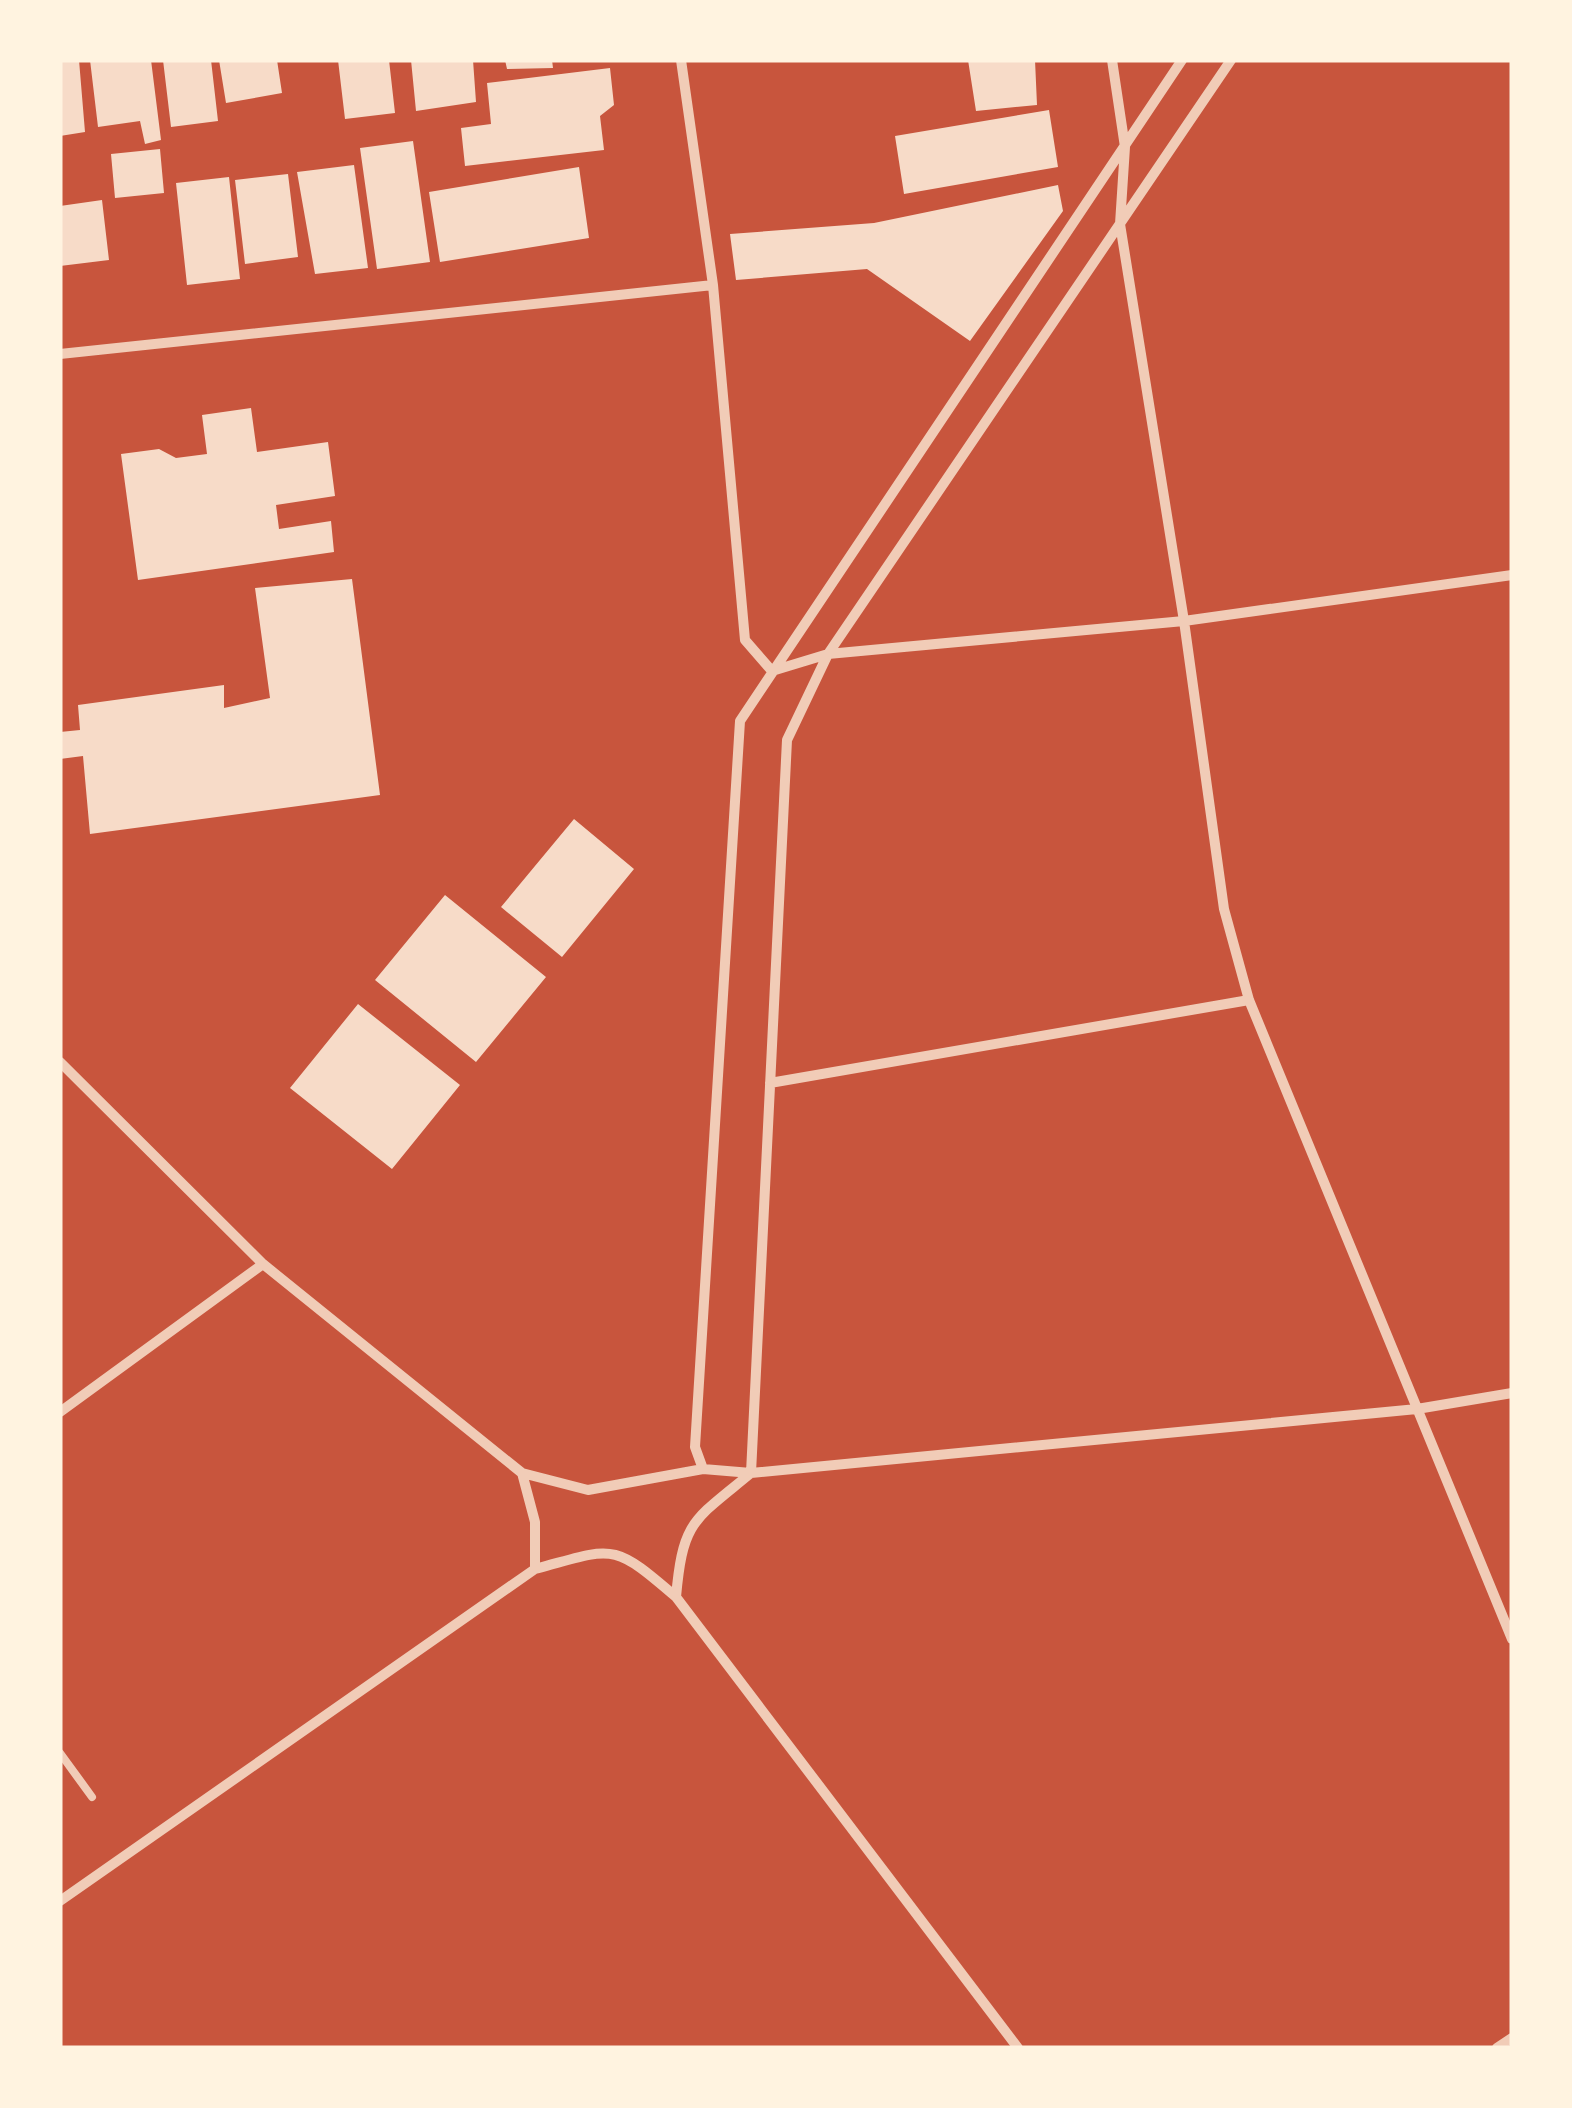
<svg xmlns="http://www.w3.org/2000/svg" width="1572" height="2108" font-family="Cabin,sans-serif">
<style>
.building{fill:#f7dbc8}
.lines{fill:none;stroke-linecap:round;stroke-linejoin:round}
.service{stroke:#f1ccb7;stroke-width:8}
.minor{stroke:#f1ccb7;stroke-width:10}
</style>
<rect width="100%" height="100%" fill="#c8553d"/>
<path class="building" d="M 60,60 L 79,60 L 85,132 L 60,136 Z
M 90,60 L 151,60 L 161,140 L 145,144 L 140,121 L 98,127 Z
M 163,60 L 211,60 L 218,121 L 171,127 Z
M 219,60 L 277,60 L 282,93 L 226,103 Z
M 338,60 L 389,60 L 395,113 L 345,119 Z
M 411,60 L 473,60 L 476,102 L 416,111 Z
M 505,60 L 552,60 L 553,68 L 507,69 Z
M 968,60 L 1035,60 L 1037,105 L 976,111 Z
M 610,68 L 614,105 L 600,116 L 604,150 L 465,166 L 461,128 L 491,124 L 487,83 Z
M 1049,110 L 1058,167 L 904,194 L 895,136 Z
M 413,141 L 430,262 L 377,269 L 360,148 Z
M 160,149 L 164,193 L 115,198 L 111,154 Z
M 354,165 L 368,268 L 315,274 L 297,172 Z
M 579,167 L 589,238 L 440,262 L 429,192 Z
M 288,174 L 298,257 L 245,264 L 235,180 Z
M 229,177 L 240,279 L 187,285 L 176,183 Z
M 1058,185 L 1063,211 L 970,341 L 867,269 L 736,280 L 730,234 L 874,223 Z
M 102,200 L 109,260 L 60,266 L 60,206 Z
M 251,408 L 257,452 L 328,442 L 335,496 L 276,505 L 279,529 L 331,521 L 334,552 L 138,580 L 121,454 L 159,449 L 176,458 L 207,454 L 202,415 Z
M 352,579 L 380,795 L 90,834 L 83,756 L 60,759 L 60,732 L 80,730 L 78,705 L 224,685 L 224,708 L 270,698 L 255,588 Z
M 574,819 L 634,869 L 562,957 L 501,907 Z
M 445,895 L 546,977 L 476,1062 L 375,980 Z
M 358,1004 L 460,1085 L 392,1169 L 290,1088 Z"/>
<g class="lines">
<path class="service" d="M 60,1753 L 92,1797"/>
<path class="minor" d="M 681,60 L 713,285 L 745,640 L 772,671 L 828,654 L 1184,621 L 1512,575
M 1112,60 L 1125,147 L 1120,224 L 1184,621 L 1224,909 L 1249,1000 L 1512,1639
M 60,354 L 713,285
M 60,1062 L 263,1264 L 522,1473 L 535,1522 L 535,1569
M 770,1083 L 1249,1000
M 60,1412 L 263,1264
M 703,1469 L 695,1447 L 740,721 L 1182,60
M 522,1473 L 588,1490 L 703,1469 L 751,1473 L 1417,1409 L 1512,1393
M 676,1597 C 683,1520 693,1521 751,1473 L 787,740 L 828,654 L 1231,60
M 60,1901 L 535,1569 C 615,1547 612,1542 676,1597 L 1018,2048
M 1497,2048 L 1512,2038"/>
</g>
<rect width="1572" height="2108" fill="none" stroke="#fff3e0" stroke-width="125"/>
</svg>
